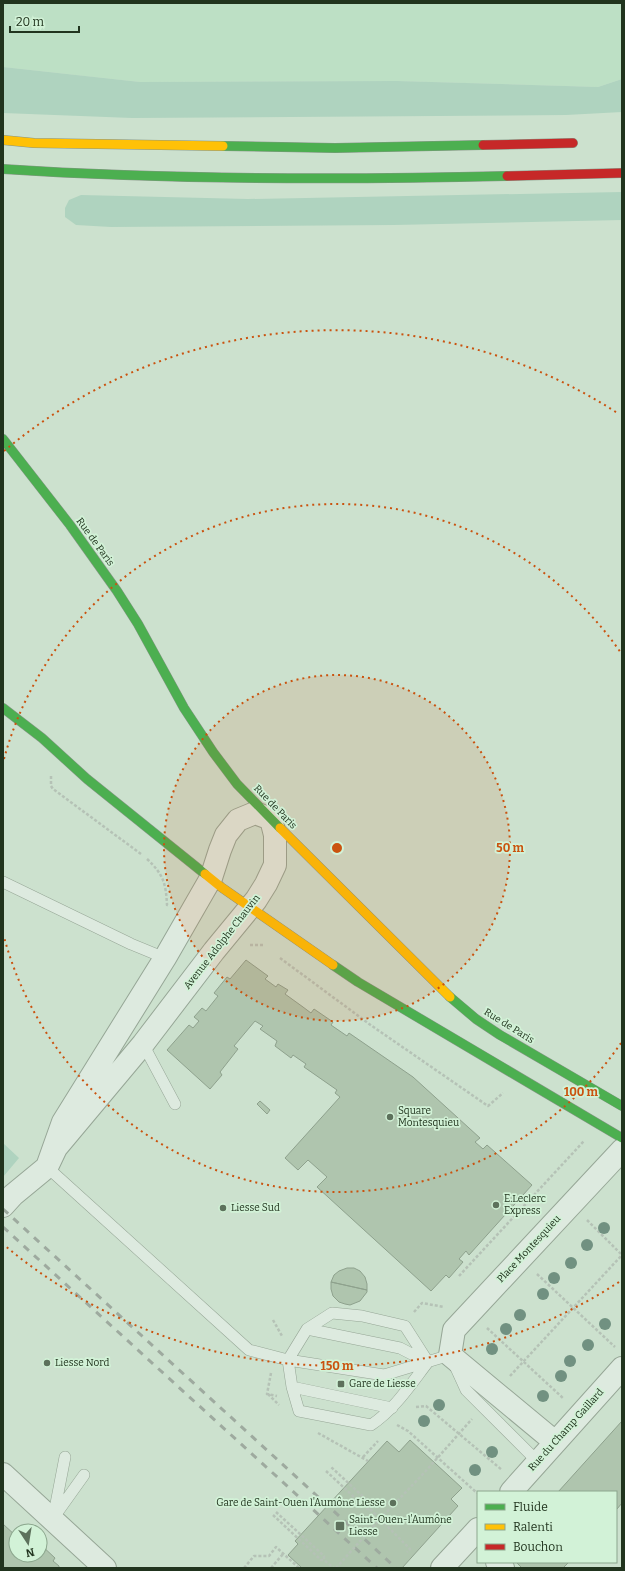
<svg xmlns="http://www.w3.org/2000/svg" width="625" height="1571" font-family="Bitter,serif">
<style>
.farmland{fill:#bde0c5}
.green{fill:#afd3bf}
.building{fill:#afc5ae;stroke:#8ea18d}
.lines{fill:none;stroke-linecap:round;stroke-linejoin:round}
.lane-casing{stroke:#96a696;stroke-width:12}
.street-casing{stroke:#96a696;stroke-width:24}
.fast-casing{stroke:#869686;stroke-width:10}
.slow-casing{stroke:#869686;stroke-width:10}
.jam-casing{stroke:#869686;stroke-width:10}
.path{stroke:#b5c2b6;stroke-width:2.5;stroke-dasharray:3 2;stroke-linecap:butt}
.lane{stroke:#ddeadf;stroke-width:11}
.street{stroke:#ddeadf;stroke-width:22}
.fast{stroke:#4caf50;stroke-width:9}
.slow{stroke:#ffc107;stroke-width:9}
.jam{stroke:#c62828;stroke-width:9}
.rail{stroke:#9eaa9f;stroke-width:3;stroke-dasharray:7 7;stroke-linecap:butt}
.path-bridge{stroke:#b5c2b6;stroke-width:2.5;stroke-dasharray:3 2;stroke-linecap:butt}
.tree{fill:#719181}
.ring{fill:none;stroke:#ca530f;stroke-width:2;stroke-dasharray:2 4}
.poi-dot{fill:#5d715c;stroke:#d2f2d7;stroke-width:1.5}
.labels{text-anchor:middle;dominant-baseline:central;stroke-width:3.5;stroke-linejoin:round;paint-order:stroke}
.street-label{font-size:10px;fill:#21341e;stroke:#d2f2d7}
.poi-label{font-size:10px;fill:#21341e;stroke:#d2f2d7;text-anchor:start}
.centre{fill:#ca530f;stroke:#d2f2d7;stroke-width:2}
.ring-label{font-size:12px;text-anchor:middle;font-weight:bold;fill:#ca530f;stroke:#d2f2d7;stroke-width:3.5;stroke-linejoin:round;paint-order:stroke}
</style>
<rect width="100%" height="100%" fill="#cce1ce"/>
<path class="farmland" d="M 3,3 L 622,3 L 622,79 L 598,87 L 397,81 L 140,82 L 3,67 Z"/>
<path class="green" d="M 3,67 L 140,82 L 397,81 L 598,87 L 622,79 L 622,112 L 566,115 L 132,118 L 3,113 Z
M 622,192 L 622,220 L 394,225 L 111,227 L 76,225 L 65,217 L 65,208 L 69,200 L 81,195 L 248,199 Z
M 3,1143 L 19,1158 L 3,1177 Z"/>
<path class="building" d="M 246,960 L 268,976 L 265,979 L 276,987 L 278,984 L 288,990 L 285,994 L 303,1007 L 311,1013 L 314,1009 L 333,1022 L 331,1025 L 347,1036 L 349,1033 L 413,1077 L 480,1138 L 475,1142 L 483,1149 L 487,1145 L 532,1185 L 469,1255 L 466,1251 L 459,1259 L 463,1262 L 449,1278 L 446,1275 L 431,1291 L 317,1187 L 327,1177 L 308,1160 L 298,1170 L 285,1158 L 340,1097 L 335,1093 L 337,1090 L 304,1067 L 306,1064 L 293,1055 L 291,1058 L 275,1046 L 277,1041 L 260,1029 L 263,1026 L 255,1021 L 234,1046 L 238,1049 L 220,1072 L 222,1075 L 210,1089 L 167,1050 L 189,1025 L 193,1028 L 199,1021 L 194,1017 L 202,1008 L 206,1011 L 218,996 L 214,993 L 227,977 L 230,979 Z
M 260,1101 L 270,1110 L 267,1114 L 257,1104 Z
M 347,1268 L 354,1268 L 360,1271 L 365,1277 L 367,1284 L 367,1290 L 331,1282 L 334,1275 L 339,1271 Z
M 331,1282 L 367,1290 L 367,1292 L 360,1301 L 350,1305 L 345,1304 L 339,1302 L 333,1296 L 331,1289 Z
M 622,1421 L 622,1503 L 617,1509 L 616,1508 L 616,1492 L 558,1492 Z
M 410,1440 L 462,1488 L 451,1499 L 458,1506 L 402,1568 L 302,1568 L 288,1555 L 298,1544 L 295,1541 L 387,1441 L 399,1452 Z
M 3,1524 L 16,1536 L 16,1555 L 40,1555 L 40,1544 L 55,1558 L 53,1561 L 59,1566 L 59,1568 L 3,1568 Z
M 516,1562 L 569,1562 L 563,1568 L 522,1568 Z"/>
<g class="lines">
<defs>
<path id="lane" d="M 3,882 L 131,944 L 165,958
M 143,1044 L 175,1104
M 47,1167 L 249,1350 L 288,1360 L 384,1375 L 450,1355 L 466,1390 L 538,1462
M 332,1313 L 362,1316 L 405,1326 L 428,1362 C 411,1384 395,1409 371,1425 L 299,1411 L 292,1387 L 288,1360 L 307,1329 Z
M 307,1329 L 400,1348 L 427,1362
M 292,1387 L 392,1408
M 54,1517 L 84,1475
M 53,1519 L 65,1457"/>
<path id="street" d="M 3,1206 L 13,1195 L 47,1167 L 56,1148 L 143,1044 L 214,951 L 256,900 L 266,884 L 275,865 L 275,835 L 271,819 L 255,813 L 238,820 L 226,835 L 220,850 L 211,878 L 165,958 L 63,1122 L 47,1167
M 555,1442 L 450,1355 L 454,1330 L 622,1150
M 3,1474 L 105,1568
M 511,1492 L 622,1368
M 497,1562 L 503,1568
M 442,1568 L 478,1529"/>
<path id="fast" d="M 223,146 L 335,148 L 483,145
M 3,169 C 171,180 339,180 507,176
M 3,439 L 70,525 L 117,591 L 138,624 L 184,708 L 213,752 L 237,784 L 280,828
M 3,708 L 42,738 L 87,779 L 205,874
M 333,965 L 358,982 L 622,1138
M 450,997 L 476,1019 L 500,1035 L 622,1106"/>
<path id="slow" d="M 3,140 L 34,143 L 223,146
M 280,828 L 450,997
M 205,874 L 221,887 L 333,965"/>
<path id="jam" d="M 483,145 L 573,143
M 507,176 L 622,173"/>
</defs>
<use href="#lane" class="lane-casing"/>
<use href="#street" class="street-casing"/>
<use href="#fast" class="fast-casing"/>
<use href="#slow" class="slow-casing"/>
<use href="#jam" class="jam-casing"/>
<path class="path" d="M 51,776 L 51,786 L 53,789 L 141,854
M 147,859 C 163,874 166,883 167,905 L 169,906
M 250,945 L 263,945
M 280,958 L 372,1026 L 488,1106 L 503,1093
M 587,1220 L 622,1255
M 537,1274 L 615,1347
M 459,1276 L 584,1141
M 414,1312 L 422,1303 L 444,1307
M 273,1320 L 282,1336
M 487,1328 L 564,1399
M 271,1373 L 267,1394 L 277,1396
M 510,1376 L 622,1255
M 268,1394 L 279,1405
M 416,1407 L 426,1406 L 502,1470
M 397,1425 L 408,1431 L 477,1493
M 318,1433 L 368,1461
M 363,1457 L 378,1441
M 326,1471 L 367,1509 L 370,1509 L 371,1504 L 330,1466
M 370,1509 L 410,1549 L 407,1552
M 276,1512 L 324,1556 L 324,1560
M 273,1515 L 321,1560 L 324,1560 L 334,1568
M 380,1519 L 424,1473 L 472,1419
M 244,1568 L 254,1556 L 269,1556 L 276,1547 L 299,1568
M 271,1568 L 283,1554"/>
<use href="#lane" class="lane"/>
<use href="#street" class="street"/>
<use href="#fast" class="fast"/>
<use href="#slow" class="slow"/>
<use href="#jam" class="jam"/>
<path class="rail" d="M 3,1209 L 396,1568
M 3,1227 L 377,1568"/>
<path class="path-bridge" d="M 336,1568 L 380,1519"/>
</g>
<g class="tree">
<circle cx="604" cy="1228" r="6"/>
<circle cx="587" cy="1245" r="6"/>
<circle cx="571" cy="1263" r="6"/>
<circle cx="554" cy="1278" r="6"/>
<circle cx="543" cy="1294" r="6"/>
<circle cx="520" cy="1315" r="6"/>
<circle cx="605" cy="1324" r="6"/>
<circle cx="506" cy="1329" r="6"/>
<circle cx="588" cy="1345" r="6"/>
<circle cx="492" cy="1349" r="6"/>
<circle cx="570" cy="1361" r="6"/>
<circle cx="561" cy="1376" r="6"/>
<circle cx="543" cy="1396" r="6"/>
<circle cx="439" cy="1405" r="6"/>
<circle cx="424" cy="1421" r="6"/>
<circle cx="492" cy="1452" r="6"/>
<circle cx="475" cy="1470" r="6"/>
</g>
<circle cx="337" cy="848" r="173" fill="#ca530f" fill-opacity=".12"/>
<g class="ring">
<circle cx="337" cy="848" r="173"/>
<path d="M621 1043A345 345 0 0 1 4 937M4 759A345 345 0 0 1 621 653"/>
<path d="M619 1282A518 518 0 0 1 4 1245M4 451A518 518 0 0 1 619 414"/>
</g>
<g class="poi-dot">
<circle cx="390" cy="1117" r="4"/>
<circle cx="496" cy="1205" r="4"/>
<circle cx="223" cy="1208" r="4"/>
<circle cx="47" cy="1363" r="4"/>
<rect x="337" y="1380" width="8" height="8" rx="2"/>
<circle cx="393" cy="1503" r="4"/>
<rect x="335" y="1521" width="10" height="10" rx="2"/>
</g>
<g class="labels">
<g class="street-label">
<text transform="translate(95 542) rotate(54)">Rue de Paris</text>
<text transform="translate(275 807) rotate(46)">Rue de Paris</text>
<text transform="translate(222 942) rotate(-52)">Avenue Adolphe Chauvin</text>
<text transform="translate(509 1026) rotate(32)">Rue de Paris</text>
<text transform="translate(529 1249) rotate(-47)">Place Montesquieu</text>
<text transform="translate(566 1430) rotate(-48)">Rue du Champ Gaillard</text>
</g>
<g class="poi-label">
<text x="398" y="1111">Square<tspan x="398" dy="12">Montesquieu</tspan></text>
<text x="504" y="1199">E.Leclerc<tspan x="504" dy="12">Express</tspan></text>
<text x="231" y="1208">Liesse Sud</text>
<text x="55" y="1363">Liesse Nord</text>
<text x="349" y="1384">Gare de Liesse</text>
<text x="385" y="1503" text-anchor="end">Gare de Saint-Ouen l'Aumône Liesse</text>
<text x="349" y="1520">Saint-Ouen-l'Aumône<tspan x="349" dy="12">Liesse</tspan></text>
</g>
</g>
<circle cx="337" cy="848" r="6" class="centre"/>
<g class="ring-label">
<text x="510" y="852">50 m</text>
<text x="581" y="1096">100 m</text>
<text x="337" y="1370">150 m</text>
</g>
<rect width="625" height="1571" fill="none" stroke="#21341e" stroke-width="8"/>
<rect x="477" y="1491" width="140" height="72" fill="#d2f2d7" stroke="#8ba68d"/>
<rect x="485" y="1504" width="20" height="6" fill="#4caf50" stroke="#8ba68d"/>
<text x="513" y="1511" font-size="12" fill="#21341e">Fluide</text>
<rect x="485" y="1524" width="20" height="6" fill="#ffc107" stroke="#8ba68d"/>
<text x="513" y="1531" font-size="12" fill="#21341e">Ralenti</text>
<rect x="485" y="1544" width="20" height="6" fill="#c62828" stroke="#8ba68d"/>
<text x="513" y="1551" font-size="12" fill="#21341e">Bouchon</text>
<g transform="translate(28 1543) rotate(168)"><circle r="19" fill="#d2f2d7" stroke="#8ba68d"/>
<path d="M0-3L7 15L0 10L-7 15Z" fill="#5d715c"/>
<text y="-6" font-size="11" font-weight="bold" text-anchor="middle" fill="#21341e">N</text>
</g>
<path d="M10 26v6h69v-6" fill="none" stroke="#21341e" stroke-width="2"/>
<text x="16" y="26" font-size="12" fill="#21341e" stroke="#d2f2d7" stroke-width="3" paint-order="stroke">20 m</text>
</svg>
